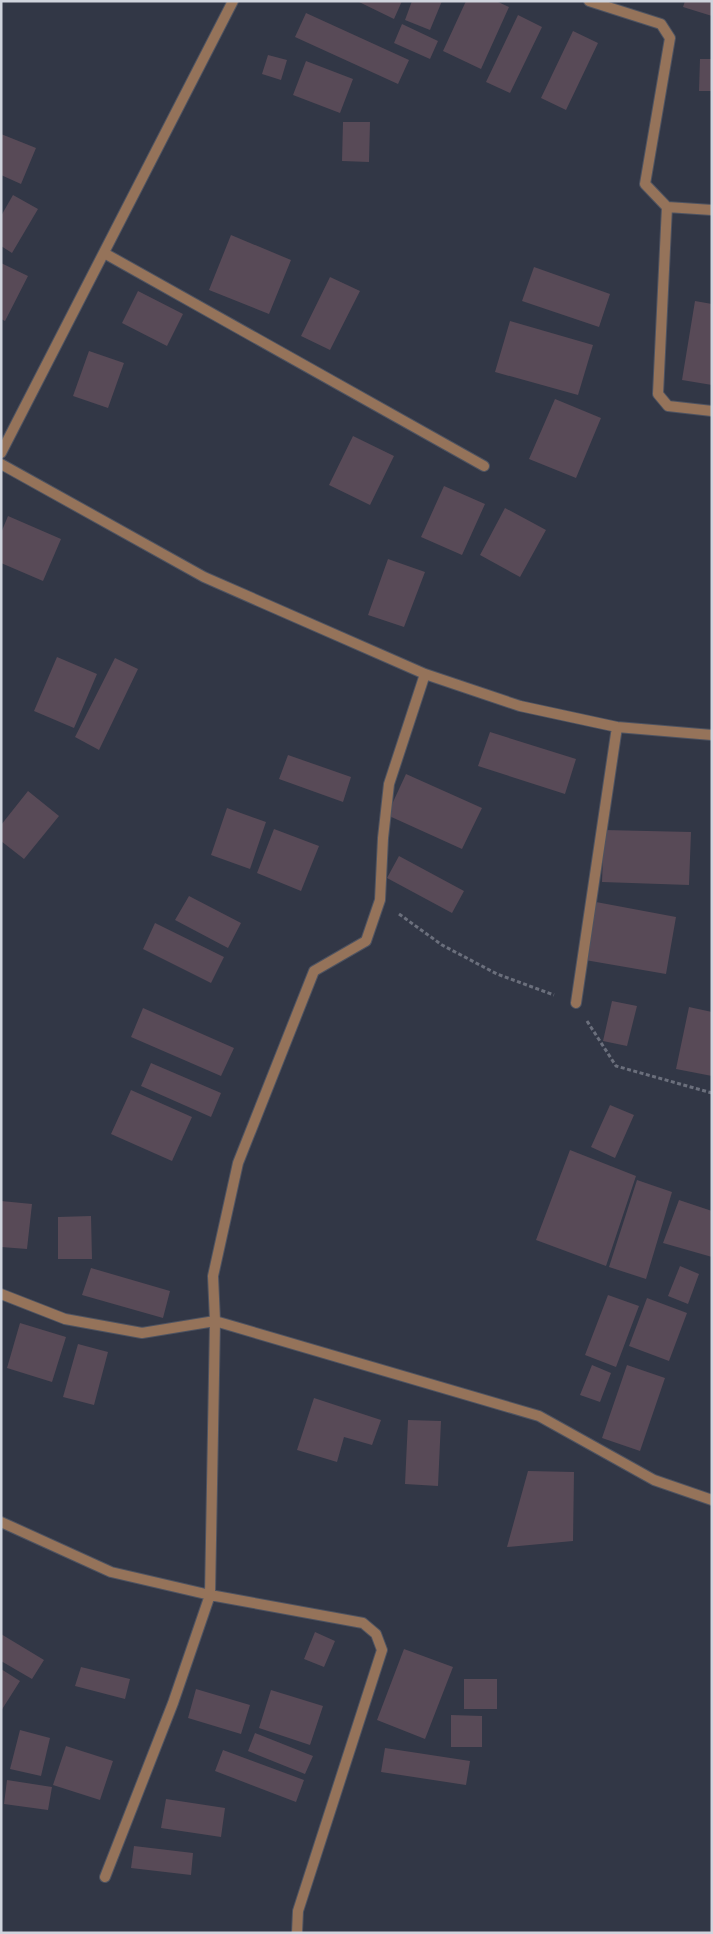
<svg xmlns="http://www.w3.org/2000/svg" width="713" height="1934" font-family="Commissioner,sans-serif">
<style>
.building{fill:#584a57}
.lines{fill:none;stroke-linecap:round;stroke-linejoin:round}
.minor-casing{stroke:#4e5361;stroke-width:12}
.path{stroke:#6b6f7c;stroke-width:3;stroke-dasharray:4 2.5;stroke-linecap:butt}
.minor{stroke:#95735a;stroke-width:10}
</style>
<rect width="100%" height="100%" fill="#323746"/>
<path class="building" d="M 357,1 L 402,1 L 394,19 Z
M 412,1 L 442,1 L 430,30 L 405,20 Z
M 466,1 L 496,1 L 509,7 L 481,69 L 443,51 Z
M 685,1 L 712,1 L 712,16 L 683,7 Z
M 306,13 L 409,60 L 398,84 L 295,37 Z
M 518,15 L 542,27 L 510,93 L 486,82 Z
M 402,24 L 438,41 L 430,59 L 394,43 Z
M 573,31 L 598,43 L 566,110 L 541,98 Z
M 268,55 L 287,60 L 281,80 L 262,74 Z
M 700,59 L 712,59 L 712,91 L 699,91 Z
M 306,61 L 353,79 L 340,113 L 293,95 Z
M 343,122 L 370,122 L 369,162 L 342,161 Z
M 1,134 L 36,148 L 21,184 L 1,175 Z
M 13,195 L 38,209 L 12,253 L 1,246 L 1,216 Z
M 231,235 L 291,260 L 269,314 L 209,290 Z
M 1,263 L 28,276 L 5,321 L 1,319 Z
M 534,267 L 610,294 L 599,327 L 522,301 Z
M 330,277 L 360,291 L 330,350 L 301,336 Z
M 138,291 L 183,314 L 167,346 L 122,323 Z
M 695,301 L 712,304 L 712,385 L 682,380 Z
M 510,321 L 593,345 L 578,395 L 495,372 Z
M 89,351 L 124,363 L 108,408 L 73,396 Z
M 555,399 L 601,418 L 576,478 L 529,459 Z
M 353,436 L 394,456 L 370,505 L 329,485 Z
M 444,486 L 485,504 L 462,555 L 421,537 Z
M 505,508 L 546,530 L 520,577 L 480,555 Z
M 8,516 L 61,539 L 43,581 L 1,563 L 1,533 Z
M 388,559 L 425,572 L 404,627 L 368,615 Z
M 57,657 L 97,674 L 74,728 L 34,711 Z
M 115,658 L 138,669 L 99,750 L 75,737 Z
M 490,732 L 576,759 L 565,794 L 478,766 Z
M 288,755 L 351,777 L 343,802 L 279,779 Z
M 406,774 L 482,808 L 462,849 L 387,815 Z
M 28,791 L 59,816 L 24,859 L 1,841 L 1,825 Z
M 227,808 L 266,822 L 250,869 L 211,855 Z
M 274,829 L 319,846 L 301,891 L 257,873 Z
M 604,830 L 691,832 L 689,885 L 602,882 Z
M 399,856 L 464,891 L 452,913 L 387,878 Z
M 189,896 L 241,923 L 228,948 L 175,920 Z
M 596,902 L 676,917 L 666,974 L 585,960 Z
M 155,923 L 224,957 L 211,983 L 143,949 Z
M 612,1001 L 637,1006 L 627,1046 L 603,1041 Z
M 689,1007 L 712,1012 L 712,1076 L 676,1069 Z
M 143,1008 L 234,1048 L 221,1076 L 131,1037 Z
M 151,1063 L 221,1093 L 211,1117 L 141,1086 Z
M 131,1090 L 192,1117 L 172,1161 L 111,1134 Z
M 610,1105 L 634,1115 L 615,1158 L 591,1147 Z
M 570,1150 L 636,1176 L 606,1266 L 536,1240 Z
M 637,1180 L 672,1192 L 646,1279 L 609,1267 Z
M 679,1200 L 712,1211 L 712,1257 L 663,1243 Z
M 1,1201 L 32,1204 L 27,1249 L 1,1247 Z
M 91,1216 L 92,1259 L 58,1259 L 58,1217 Z
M 680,1266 L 699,1274 L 688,1304 L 668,1296 Z
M 91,1268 L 170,1291 L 163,1318 L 82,1295 Z
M 608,1295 L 639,1306 L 616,1367 L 585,1355 Z
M 647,1298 L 687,1313 L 669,1361 L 629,1346 Z
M 20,1323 L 66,1337 L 52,1382 L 7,1368 Z
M 78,1344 L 108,1352 L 94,1405 L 63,1397 Z
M 592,1365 L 611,1373 L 600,1402 L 580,1395 Z
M 627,1365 L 665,1378 L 640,1451 L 602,1438 Z
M 314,1398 L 381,1420 L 372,1445 L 344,1437 L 337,1462 L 297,1450 Z
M 408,1420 L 441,1421 L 438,1486 L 405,1484 Z
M 528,1471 L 574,1472 L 573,1541 L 507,1547 Z
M 315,1632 L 335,1641 L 324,1667 L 304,1659 Z
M 1,1634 L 44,1660 L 32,1679 L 1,1661 Z
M 404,1649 L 453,1667 L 425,1739 L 377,1720 Z
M 81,1667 L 130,1679 L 125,1699 L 75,1686 Z
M 1,1669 L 20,1681 L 1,1711 Z
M 464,1679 L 497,1679 L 497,1709 L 464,1709 Z
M 196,1689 L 250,1705 L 241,1734 L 188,1718 Z
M 271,1690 L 323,1706 L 310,1745 L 259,1728 Z
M 451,1715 L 482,1716 L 482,1747 L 451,1747 Z
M 20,1730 L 50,1738 L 41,1776 L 10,1769 Z
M 255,1733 L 313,1756 L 305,1774 L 248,1751 Z
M 66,1746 L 113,1761 L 100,1800 L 53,1785 Z
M 385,1748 L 470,1761 L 466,1785 L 381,1772 Z
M 223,1750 L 304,1780 L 296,1802 L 215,1771 Z
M 7,1780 L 52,1787 L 48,1810 L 4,1804 Z
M 166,1799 L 225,1808 L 221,1837 L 161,1828 Z
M 134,1846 L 193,1853 L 191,1875 L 131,1868 Z"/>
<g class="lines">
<defs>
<path id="minor" d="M 589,1 L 661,24 L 670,38 L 645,184 L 667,207 L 712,210
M 667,207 L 658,394 L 668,406 L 712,411
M 104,253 L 484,466
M 1,453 L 233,1
M 1,464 L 204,577 L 425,674 L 520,706 L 617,727 L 712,735
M 576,1003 L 617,727
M 1,1294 L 65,1319 L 142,1333 L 215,1321 L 539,1416 L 654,1480 L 712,1500
M 1,1522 L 111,1572 L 210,1595 L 363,1623 L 376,1634 L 382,1650 L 298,1911 L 297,1933
M 105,1877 L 173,1703 L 210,1595 L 215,1321 L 213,1276 L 238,1163 L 314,971 L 366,941 L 380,900 L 383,838 L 389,784 L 425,674"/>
</defs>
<use href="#minor" class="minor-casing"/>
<path class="path" d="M 399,914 L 442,945 L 497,974 L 554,995
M 587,1021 L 616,1066 L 712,1093"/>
<use href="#minor" class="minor"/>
</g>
<rect width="713" height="1934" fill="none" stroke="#d0d4dd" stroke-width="5"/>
</svg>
